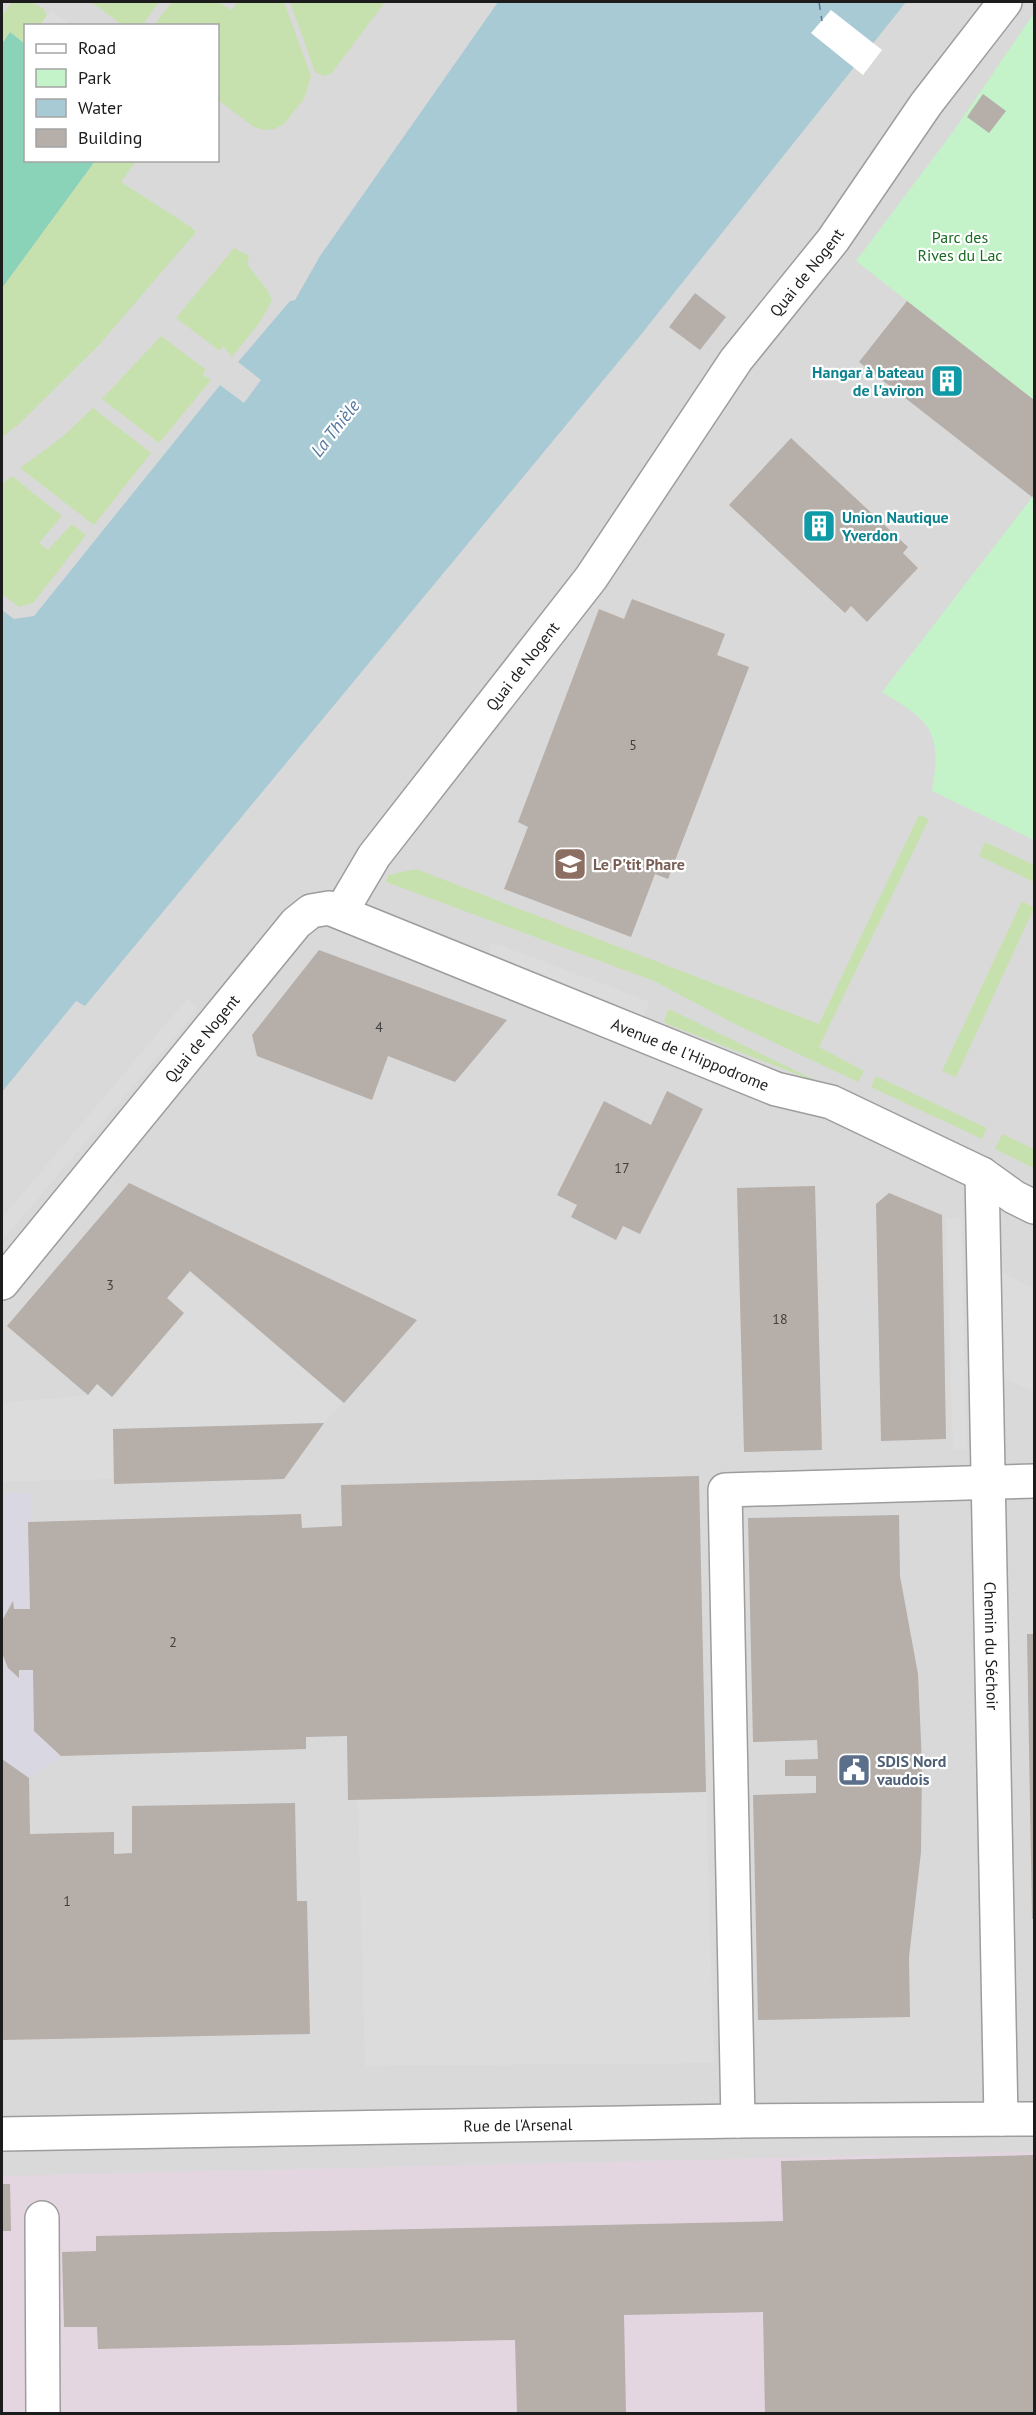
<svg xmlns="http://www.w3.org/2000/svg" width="1036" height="2415" font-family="'PT Sans',sans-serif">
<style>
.residential{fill:#dad9d9;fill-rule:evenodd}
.industrial{fill:#e4d6e1}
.grass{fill:#c6e1ae}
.park{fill:#c4f2c9}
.pitch{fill:#8ad2b8}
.parking{fill:#dcdcdc}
.plaza{fill:#d8d7e2}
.water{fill:#a8cad5}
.pier{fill:#fff}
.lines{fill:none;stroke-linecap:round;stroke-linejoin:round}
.ferry{stroke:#55789f;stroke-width:1.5;stroke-dasharray:8 6;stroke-linecap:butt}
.building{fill:#b5aea9}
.minor-casing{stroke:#9d9d9d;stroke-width:36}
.minor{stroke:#fff;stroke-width:33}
.labels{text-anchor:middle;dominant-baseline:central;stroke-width:4.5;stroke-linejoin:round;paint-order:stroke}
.number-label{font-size:14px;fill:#42403f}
.park-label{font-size:16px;fill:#186c21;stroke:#fff}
.street-label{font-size:16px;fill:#1c1c1c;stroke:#fff}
.culture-label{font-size:16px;font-weight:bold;fill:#0d838f;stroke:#fff;text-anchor:end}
.education-label{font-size:16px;font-weight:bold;fill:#785e54;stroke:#fff;text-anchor:start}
.service-label{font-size:16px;font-weight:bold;fill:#4e5e75;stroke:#fff;text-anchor:start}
.water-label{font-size:18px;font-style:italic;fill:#55789f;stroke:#fff}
</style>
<rect width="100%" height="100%" fill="#ece9e3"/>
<path class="residential" d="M 2,2 L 1034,2 L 1034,2413 L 2,2413 ZM 26,26 L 218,26 L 218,160 L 26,160 Z"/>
<path class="industrial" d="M 1034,2152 L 1034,2413 L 2,2413 L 2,2176 Z"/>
<path class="grass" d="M 12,2 L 32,2 L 44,9 L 47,16 L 40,25 L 26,26 L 25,44 L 10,32 L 2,44 L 2,15 Z
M 91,2 L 159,2 L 142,26 L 122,25 Z
M 172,2 L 219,2 L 231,10 L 238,2 L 284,2 L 311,76 L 304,99 L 284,124 L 275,129 L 263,130 L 254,127 L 218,100 L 218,26 L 154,25 Z
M 290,2 L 385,2 L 331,74 L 324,76 L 315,72 Z
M 95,161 L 136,161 L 121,182 L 191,227 L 196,232 L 99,345 L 19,424 L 2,437 L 2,288 Z
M 234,248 L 249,256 L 247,264 L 268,291 L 272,301 L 260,322 L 232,357 L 223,346 L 220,351 L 176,318 Z
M 161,336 L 206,370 L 203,375 L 211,380 L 159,443 L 102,399 Z
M 93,408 L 151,453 L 94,525 L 20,468 L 61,438 Z
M 12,476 L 62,516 L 39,543 L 48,550 L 72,524 L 86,535 L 33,603 L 19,607 L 2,594 L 2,484 Z
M 919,815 L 929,819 L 819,1047 L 864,1071 L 858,1082 L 733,1023 L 654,981 L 386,882 L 388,875 L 416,869 L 819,1024 Z
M 985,842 L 1034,865 L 1034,882 L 979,856 Z
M 1022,901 L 1034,908 L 956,1077 L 942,1071 Z
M 669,1009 L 825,1085 L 667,1024 L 664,1020 Z
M 876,1076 L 987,1128 L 982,1139 L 871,1087 Z
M 1002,1134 L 1034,1149 L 1034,1168 L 995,1149 Z"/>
<path class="park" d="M 1034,13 L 1034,400 L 856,261 L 955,129 Z
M 1034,495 L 1034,840 L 932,791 C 942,732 932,722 882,692 Z"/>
<path class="pitch" d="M 10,32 L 25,44 L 26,160 L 95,161 L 2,288 L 2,44 Z"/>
<path class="parking" d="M 51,10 L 66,21 L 72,25 L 40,25 Z
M 492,942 L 650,1002 L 643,1018 L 486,958 Z
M 187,999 L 198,1009 L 2,1241 L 2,1218 Z
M 961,1218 L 967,1449 L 953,1450 L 946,1219 Z
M 189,1272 L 344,1403 L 324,1423 L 113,1429 L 114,1479 L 2,1482 L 2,1403 L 88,1395 L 97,1384 L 113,1397 L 184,1313 L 167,1298 Z
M 1000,1272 L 1034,1288 L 1034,1392 L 1003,1377 Z
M 706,1792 L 714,2063 L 365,2066 L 358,1799 Z"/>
<path class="plaza" d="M 2,1493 L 30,1493 L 32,1522 L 28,1523 L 30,1609 L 14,1609 L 13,1603 L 3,1619 L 2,1653 L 8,1668 L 18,1678 L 19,1670 L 33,1670 L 34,1731 L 61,1756 L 29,1778 L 2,1759 Z"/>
<path class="water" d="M 498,2 L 906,2 L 639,337 L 85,1006 L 76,1001 L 2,1092 L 2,610 L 14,619 L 34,616 L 220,385 L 244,403 L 261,380 L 238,362 L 290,301 L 295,300 L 320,256 Z"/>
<path class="pier" d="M 831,10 L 882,50 L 863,75 L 811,33 Z"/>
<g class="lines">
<path class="ferry" d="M 819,2 L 822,21"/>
</g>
<path class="building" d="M 983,94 L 1006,111 L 989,133 L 967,117 Z
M 695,293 L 726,317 L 700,350 L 669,327 Z
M 907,301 L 1034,400 L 1034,495 L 1032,497 L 859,362 Z
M 791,438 L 908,547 L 903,553 L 918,568 L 867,622 L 851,606 L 845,613 L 729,505 Z
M 632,599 L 725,634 L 717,655 L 749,667 L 668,879 L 655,874 L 631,937 L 504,889 L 528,827 L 518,822 L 599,609 L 624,619 Z
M 319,950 L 507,1020 L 455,1082 L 388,1056 L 372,1100 L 257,1056 L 252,1035 Z
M 667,1091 L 703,1109 L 640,1234 L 623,1226 L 616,1240 L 571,1217 L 577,1205 L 557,1195 L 604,1101 L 651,1125 Z
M 129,1183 L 225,1229 L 417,1320 L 344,1403 L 190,1271 L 167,1298 L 184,1313 L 112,1397 L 97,1384 L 88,1395 L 7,1326 Z
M 815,1186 L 822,1450 L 744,1452 L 737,1188 Z
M 889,1193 L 942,1215 L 946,1439 L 881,1441 L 876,1204 Z
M 324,1423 L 284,1479 L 114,1484 L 113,1429 Z
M 699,1476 L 706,1792 L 348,1800 L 347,1736 L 306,1737 L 306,1749 L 61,1756 L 34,1731 L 33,1670 L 19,1670 L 19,1678 L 8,1668 L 2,1653 L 3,1619 L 13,1601 L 14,1609 L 30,1609 L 28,1522 L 301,1514 L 302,1528 L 342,1526 L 341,1485 Z
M 899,1515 L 900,1576 L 918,1674 L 922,1764 L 921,1852 L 909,1957 L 910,2017 L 758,2020 L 753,1795 L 816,1793 L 816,1776 L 785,1776 L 785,1760 L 818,1759 L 817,1740 L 753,1742 L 748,1518 Z
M 1027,1634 L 1034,1634 L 1034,1919 L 1032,1919 Z
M 2,1759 L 29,1778 L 30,1834 L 114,1832 L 114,1854 L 132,1853 L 132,1806 L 295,1803 L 297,1901 L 307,1901 L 310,2034 L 2,2040 Z
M 1034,2155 L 1034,2414 L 765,2414 L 763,2312 L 624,2315 L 626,2414 L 517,2414 L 515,2340 L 98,2349 L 97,2327 L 64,2327 L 62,2252 L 96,2251 L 96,2236 L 783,2221 L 781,2161 Z
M 2,2184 L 10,2184 L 11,2231 L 2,2231 Z"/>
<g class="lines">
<defs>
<g id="minor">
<path id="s1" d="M 341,912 L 374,856 L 591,578 L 736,360 L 833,240 L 926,104 L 1005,2"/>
<path id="s2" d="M 982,1174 L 1001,2119"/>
<path id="s3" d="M 2,1283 L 296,923 L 311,911 L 329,908 L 776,1089 L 831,1102 L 982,1174 L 1014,1197 L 1034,1207"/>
<path d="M 738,2121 L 725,1490 L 1034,1481"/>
<path id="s4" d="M 2,2134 L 738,2121 L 1034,2119"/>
<path d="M 42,2218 L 43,2414"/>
</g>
</defs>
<use href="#minor" class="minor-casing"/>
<use href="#minor" class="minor"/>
</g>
<defs>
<symbol id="building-square" viewBox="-11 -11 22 22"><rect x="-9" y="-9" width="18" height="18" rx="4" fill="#0f9aa8" stroke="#fff"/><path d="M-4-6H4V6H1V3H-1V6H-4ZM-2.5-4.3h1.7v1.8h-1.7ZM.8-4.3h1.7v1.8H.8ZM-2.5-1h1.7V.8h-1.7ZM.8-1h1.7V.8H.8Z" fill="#fff"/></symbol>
<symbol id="school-square" viewBox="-11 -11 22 22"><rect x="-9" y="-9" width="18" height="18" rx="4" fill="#8d6e63" stroke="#fff"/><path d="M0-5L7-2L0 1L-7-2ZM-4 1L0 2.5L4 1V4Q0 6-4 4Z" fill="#fff"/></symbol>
<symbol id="civic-square" viewBox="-11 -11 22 22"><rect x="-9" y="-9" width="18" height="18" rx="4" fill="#5c6f8a" stroke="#fff"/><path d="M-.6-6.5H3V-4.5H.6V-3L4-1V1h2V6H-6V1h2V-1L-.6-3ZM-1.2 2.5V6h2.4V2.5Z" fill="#fff"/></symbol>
</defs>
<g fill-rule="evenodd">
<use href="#building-square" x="928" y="362" width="38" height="38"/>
<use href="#building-square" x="800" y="507" width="38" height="38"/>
<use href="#school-square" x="551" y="845" width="38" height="38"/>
<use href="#civic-square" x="835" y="1751" width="38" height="38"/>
</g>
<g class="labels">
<g class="number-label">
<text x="633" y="745">5</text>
<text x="379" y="1027">4</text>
<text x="622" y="1168">17</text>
<text x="110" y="1285">3</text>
<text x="780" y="1319">18</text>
<text x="173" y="1642">2</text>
<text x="67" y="1901">1</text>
</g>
<g class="park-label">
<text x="960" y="237">Parc des<tspan x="960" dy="18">Rives du Lac</tspan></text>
</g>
<g class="street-label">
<text stroke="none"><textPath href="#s1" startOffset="792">Quai de Nogent</textPath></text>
<text stroke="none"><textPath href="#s1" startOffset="306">Quai de Nogent</textPath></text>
<text stroke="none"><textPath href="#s3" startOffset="316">Quai de Nogent</textPath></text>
<text stroke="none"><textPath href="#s3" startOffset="892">Avenue de l'Hippodrome</textPath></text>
<text stroke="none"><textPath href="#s2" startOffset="472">Chemin du Séchoir</textPath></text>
<text stroke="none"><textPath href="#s4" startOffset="516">Rue de l'Arsenal</textPath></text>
</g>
<g class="culture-label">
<text x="924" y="372">Hangar à bateau<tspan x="924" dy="18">de l'aviron</tspan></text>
<text x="842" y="517" text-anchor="start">Union Nautique<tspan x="842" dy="18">Yverdon</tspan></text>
</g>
<g class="education-label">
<text x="593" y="864">Le P'tit Phare</text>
</g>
<g class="service-label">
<text x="877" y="1761">SDIS Nord<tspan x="877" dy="18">vaudois</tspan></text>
</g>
<g class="water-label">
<text transform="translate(335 428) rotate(-52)">La Thièle</text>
</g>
</g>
<rect width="1036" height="2415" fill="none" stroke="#1c1c1c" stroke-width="6"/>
<rect x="24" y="24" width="195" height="138" fill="#ffffff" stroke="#a4a4a4" stroke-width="1.5"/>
<rect x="36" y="44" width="30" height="9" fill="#ffffff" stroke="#a4a4a4" stroke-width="1.5"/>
<text x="78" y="54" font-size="18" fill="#1c1c1c">Road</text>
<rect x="36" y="69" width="30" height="18" fill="#c4f2c9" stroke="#a4a4a4" stroke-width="1.5"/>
<text x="78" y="84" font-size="18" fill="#1c1c1c">Park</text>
<rect x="36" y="99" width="30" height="18" fill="#a8cad5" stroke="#a4a4a4" stroke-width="1.5"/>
<text x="78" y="114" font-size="18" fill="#1c1c1c">Water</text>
<rect x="36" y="129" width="30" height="18" fill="#b5aea9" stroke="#a4a4a4" stroke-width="1.5"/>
<text x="78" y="144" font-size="18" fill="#1c1c1c">Building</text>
</svg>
